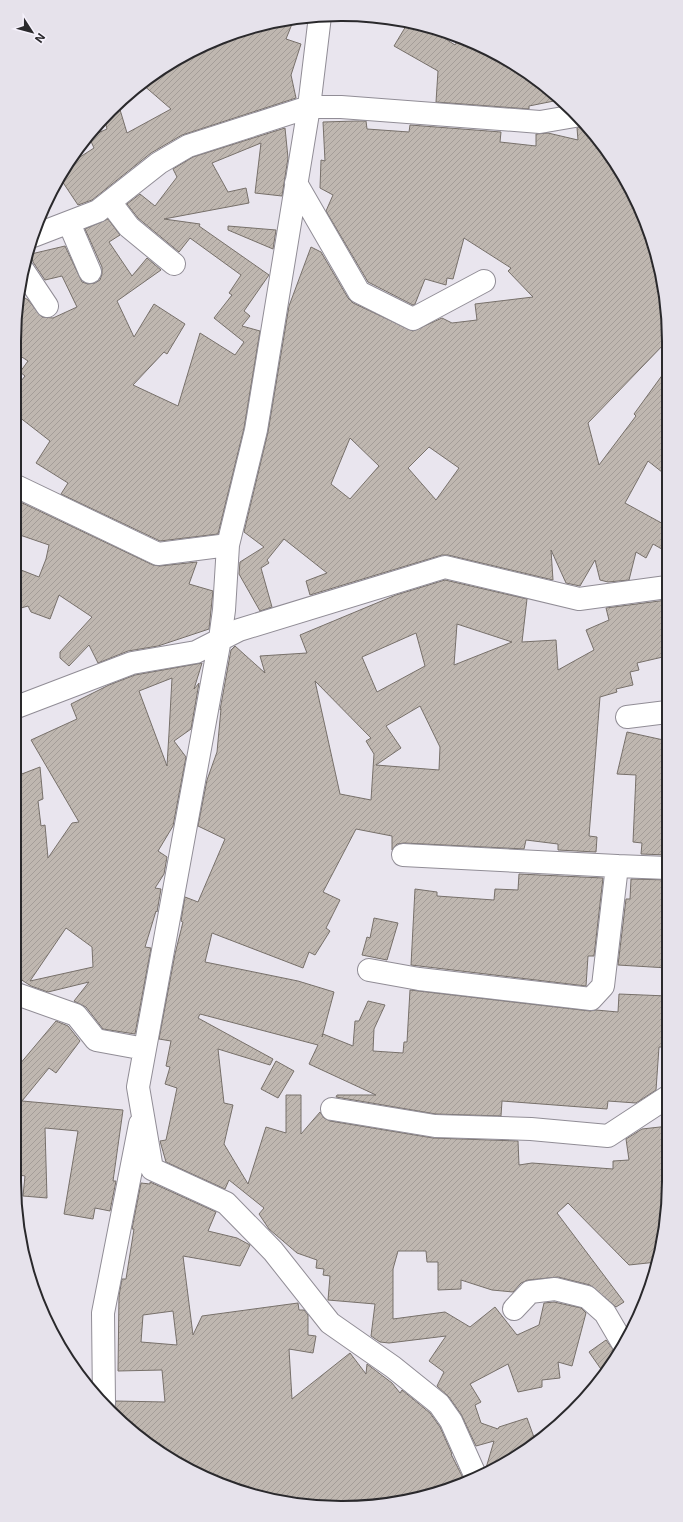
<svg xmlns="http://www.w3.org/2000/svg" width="683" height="1522" font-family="Inter,sans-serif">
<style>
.building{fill:url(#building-hatch);stroke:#77706a;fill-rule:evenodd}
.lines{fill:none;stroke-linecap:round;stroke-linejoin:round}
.minor-casing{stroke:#918d96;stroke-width:24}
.minor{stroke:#fff;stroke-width:22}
.rim{fill:none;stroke:#2a292c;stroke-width:2}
</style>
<defs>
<pattern id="building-hatch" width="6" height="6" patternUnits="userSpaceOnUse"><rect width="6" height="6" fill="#bfb7b0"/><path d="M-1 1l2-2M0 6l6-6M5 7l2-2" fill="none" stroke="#a49d98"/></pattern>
</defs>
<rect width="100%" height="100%" fill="#e9e5ee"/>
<path class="building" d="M 294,19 L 286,39 L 301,44 L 291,75 L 296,98 L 182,135 L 151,153 L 92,200 L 78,205 L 60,178 L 66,166 L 94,148 L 89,137 L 107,129 L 104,117 L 110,110 L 118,103 L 127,133 L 171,109 L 142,84 L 159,69 L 216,39 L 277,20 Z
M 409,21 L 427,27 L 455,45 L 460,37 L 467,39 L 541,82 L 559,100 L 529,106 L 529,109 L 436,102 L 438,71 L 394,46 Z
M 356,121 L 366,121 L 367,129 L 409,132 L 410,125 L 501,132 L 500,142 L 536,146 L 536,134 L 548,133 L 578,140 L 577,128 L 584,125 L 601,142 L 644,216 L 666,299 L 666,342 L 588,423 L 599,465 L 636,416 L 634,414 L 666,370 L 667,476 L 648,461 L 625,503 L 667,526 L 667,552 L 653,544 L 646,558 L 636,552 L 629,580 L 608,582 L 600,580 L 595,560 L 580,586 L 566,583 L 551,550 L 553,580 L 448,555 L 442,555 L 310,595 L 306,581 L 327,573 L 284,539 L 267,560 L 269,563 L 261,568 L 272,607 L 260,611 L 239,574 L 240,562 L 264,547 L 244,532 L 268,432 L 289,306 L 311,247 L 321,252 L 348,298 L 353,303 L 413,331 L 442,318 L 452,323 L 477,320 L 475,304 L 533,297 L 508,271 L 511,268 L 464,238 L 453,279 L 447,278 L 446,285 L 425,279 L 415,304 L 413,305 L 368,282 L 326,211 L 333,195 L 320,188 L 321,160 L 325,161 L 323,122 ZM 350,438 L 379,466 L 350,499 L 331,484 ZM 429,447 L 459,468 L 436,500 L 408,468 Z
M 285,128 L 288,158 L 282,196 L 255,193 L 261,143 L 212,163 L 228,192 L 246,188 L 249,203 L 164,219 L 200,224 L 199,226 L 269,275 L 244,311 L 250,316 L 242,326 L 260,331 L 244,428 L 218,534 L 160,541 L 61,494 L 68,483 L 36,463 L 50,441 L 14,413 L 14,390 L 25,376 L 20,372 L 28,361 L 14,352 L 19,294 L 28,300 L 42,317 L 53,318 L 77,307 L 62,276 L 45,280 L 33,262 L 31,254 L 65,246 L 82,282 L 88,284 L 95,283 L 100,280 L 102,274 L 102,267 L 85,229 L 108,219 L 120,235 L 109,242 L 132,276 L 147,258 L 161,270 L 117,301 L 134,337 L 154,304 L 185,324 L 167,354 L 164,352 L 133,385 L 178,406 L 200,333 L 235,355 L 244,342 L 214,318 L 232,295 L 229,293 L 241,275 L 190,238 L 179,252 L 138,218 L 127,204 L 140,194 L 155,206 L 177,177 L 173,169 L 193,157 Z
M 228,226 L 276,230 L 273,249 L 228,230 Z
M 14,499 L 153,565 L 160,566 L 197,562 L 189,584 L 213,591 L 209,629 L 158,646 L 128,651 L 98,663 L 89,645 L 69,666 L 60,658 L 60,652 L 92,617 L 59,595 L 50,619 L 31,612 L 28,606 L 14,610 L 14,591 L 21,570 L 39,577 L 46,559 L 49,545 L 14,533 Z
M 445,580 L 527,599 L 522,642 L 556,640 L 558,670 L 594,650 L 586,630 L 609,620 L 606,608 L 667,600 L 667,656 L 637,663 L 639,670 L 630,672 L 633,685 L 616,689 L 617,692 L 600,697 L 589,836 L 597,837 L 596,852 L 558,850 L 558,844 L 526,840 L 524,849 L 404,843 L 397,844 L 392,850 L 392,836 L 356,829 L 323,892 L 340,900 L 326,928 L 330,931 L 315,955 L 309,952 L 303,968 L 212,933 L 205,962 L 298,981 L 334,992 L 322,1037 L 323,1034 L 353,1046 L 355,1021 L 359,1021 L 368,1001 L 385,1005 L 374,1029 L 373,1051 L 403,1053 L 404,1042 L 407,1042 L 410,990 L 590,1011 L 596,1010 L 618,1012 L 619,994 L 667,996 L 664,1047 L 659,1047 L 656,1090 L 636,1103 L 608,1101 L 607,1109 L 502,1101 L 501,1116 L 436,1114 L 336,1097 L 337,1095 L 376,1095 L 309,1064 L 318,1045 L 200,1014 L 198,1018 L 273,1059 L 270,1065 L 218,1049 L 224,1103 L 233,1105 L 224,1144 L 248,1184 L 266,1127 L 286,1133 L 286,1095 L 301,1095 L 301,1134 L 320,1112 L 324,1118 L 330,1121 L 433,1138 L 518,1141 L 519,1165 L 532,1163 L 613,1169 L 613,1161 L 629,1160 L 626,1139 L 642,1129 L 669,1126 L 669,1181 L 663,1245 L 657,1262 L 629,1265 L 568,1203 L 557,1213 L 624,1302 L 616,1307 L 590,1285 L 558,1277 L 528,1280 L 521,1283 L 513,1292 L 492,1290 L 461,1280 L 461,1289 L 438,1290 L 438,1262 L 427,1262 L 426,1251 L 398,1251 L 393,1269 L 393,1319 L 445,1312 L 470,1327 L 495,1307 L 517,1335 L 539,1325 L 544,1303 L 554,1302 L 581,1308 L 586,1313 L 572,1366 L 558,1362 L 560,1378 L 542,1380 L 542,1387 L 518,1392 L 508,1364 L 470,1384 L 481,1402 L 475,1405 L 481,1423 L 498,1429 L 499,1427 L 527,1418 L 535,1440 L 505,1464 L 487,1472 L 486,1468 L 494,1441 L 476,1446 L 461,1414 L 449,1397 L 437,1386 L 444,1372 L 429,1361 L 446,1336 L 389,1343 L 380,1342 L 371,1336 L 375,1304 L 328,1300 L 330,1276 L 323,1275 L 324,1269 L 316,1268 L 317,1260 L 297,1253 L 269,1229 L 259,1214 L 264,1208 L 229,1180 L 225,1189 L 166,1162 L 160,1141 L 166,1140 L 177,1088 L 165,1084 L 170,1067 L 166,1066 L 171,1041 L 159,1039 L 175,954 L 183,922 L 181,921 L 185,897 L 198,902 L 225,839 L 198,826 L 207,780 L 217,752 L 221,709 L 220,710 L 231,650 L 235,646 L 265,673 L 260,656 L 307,653 L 300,635 L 396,595 ZM 457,624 L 512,642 L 454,665 ZM 416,633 L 425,666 L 377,692 L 362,657 ZM 315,681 L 371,738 L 366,741 L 374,754 L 371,800 L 340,794 ZM 420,706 L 440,747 L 439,770 L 376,765 L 401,748 L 386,726 Z
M 202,663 L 194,689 L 199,683 L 191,729 L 174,741 L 186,757 L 173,826 L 158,851 L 167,857 L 164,874 L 155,888 L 161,889 L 157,912 L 156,911 L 145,947 L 151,948 L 135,1034 L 103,1029 L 86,1007 L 74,1001 L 89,982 L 48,992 L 31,986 L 14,975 L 14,777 L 40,767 L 43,799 L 38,801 L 41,826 L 45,825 L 48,858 L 72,823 L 79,822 L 31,740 L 77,719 L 71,704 L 109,685 L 135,675 ZM 172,678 L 169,733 L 167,766 L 139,691 ZM 66,928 L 92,947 L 93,967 L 30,981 Z
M 627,732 L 668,741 L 668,855 L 641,854 L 642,843 L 633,842 L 636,775 L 617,774 Z
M 519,874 L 603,878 L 594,956 L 588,956 L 586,986 L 411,965 L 415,889 L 437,892 L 437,896 L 494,900 L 495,889 L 518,890 Z
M 631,879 L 668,880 L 668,968 L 618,965 L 626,899 L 630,899 Z
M 374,918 L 398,923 L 387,960 L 362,955 L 367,937 L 370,938 Z
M 56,1021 L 68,1026 L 80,1041 L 56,1073 L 49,1068 L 22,1101 L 123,1110 L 113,1181 L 116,1181 L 110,1211 L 95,1208 L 93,1219 L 64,1214 L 78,1131 L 45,1128 L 47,1198 L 23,1196 L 25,1176 L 14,1174 L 14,1071 Z
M 276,1061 L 294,1071 L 278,1098 L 261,1089 Z
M 150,1182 L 216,1212 L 208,1231 L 237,1238 L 250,1245 L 240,1266 L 183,1256 L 193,1335 L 202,1316 L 298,1303 L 299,1310 L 304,1310 L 308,1315 L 308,1335 L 316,1336 L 313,1353 L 289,1349 L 292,1399 L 350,1353 L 366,1374 L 367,1364 L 392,1383 L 400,1393 L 402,1390 L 430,1413 L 440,1427 L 452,1454 L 451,1454 L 465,1482 L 447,1491 L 384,1505 L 278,1502 L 178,1464 L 113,1411 L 116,1401 L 165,1402 L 162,1370 L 118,1371 L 119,1296 L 122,1279 L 126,1279 L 134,1229 L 132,1229 L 141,1183 L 150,1184 ZM 173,1311 L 177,1345 L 141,1342 L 143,1315 Z
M 606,1340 L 615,1352 L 603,1372 L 589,1352 Z"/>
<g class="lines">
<defs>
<path id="minor" d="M 320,16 L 309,107 L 256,430 L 228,545 L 224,610 L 220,639 L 138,1087 L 152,1169 L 226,1203 L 273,1251 L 330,1323 L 393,1367 L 439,1404 L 451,1421 L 476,1477
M 296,183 L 359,292 L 413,319 L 484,281
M 110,202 L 129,227 L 174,264
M 69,223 L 90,272
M 33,236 L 98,211 L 159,163 L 188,146 L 309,107 L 341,107 L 540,122 L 575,116
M 23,270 L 47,306
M 14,485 L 158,554 L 228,545
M 14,708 L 132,663 L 196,652 L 239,630 L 445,567 L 579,599 L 667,587
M 627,717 L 667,712
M 617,866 L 668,868
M 369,970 L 419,979 L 591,999 L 603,986 L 617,866 L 403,855
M 14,993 L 76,1015 L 96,1040 L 145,1049
M 332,1109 L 435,1126 L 531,1129 L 608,1136 L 669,1096
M 514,1309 L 530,1292 L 555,1289 L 587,1297 L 605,1313 L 622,1342
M 104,1403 L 103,1313 L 140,1124"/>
</defs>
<use href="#minor" class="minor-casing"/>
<use href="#minor" class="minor"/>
</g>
<path d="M0 0H683V1522H0ZM341 21H342A320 320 0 0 1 662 341V1181A320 320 0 0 1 342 1501H341A320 320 0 0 1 21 1181V341A320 320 0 0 1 341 21Z" fill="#e6e2eb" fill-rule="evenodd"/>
<path class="rim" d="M341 21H342A320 320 0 0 1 662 341V1181A320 320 0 0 1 342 1501H341A320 320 0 0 1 21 1181V341A320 320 0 0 1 341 21Z"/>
<g transform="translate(32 32) rotate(126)" stroke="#f6f2fc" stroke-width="3" paint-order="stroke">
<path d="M0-3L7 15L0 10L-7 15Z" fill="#2a292c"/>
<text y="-6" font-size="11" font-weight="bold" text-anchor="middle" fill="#2a292c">N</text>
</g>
</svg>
